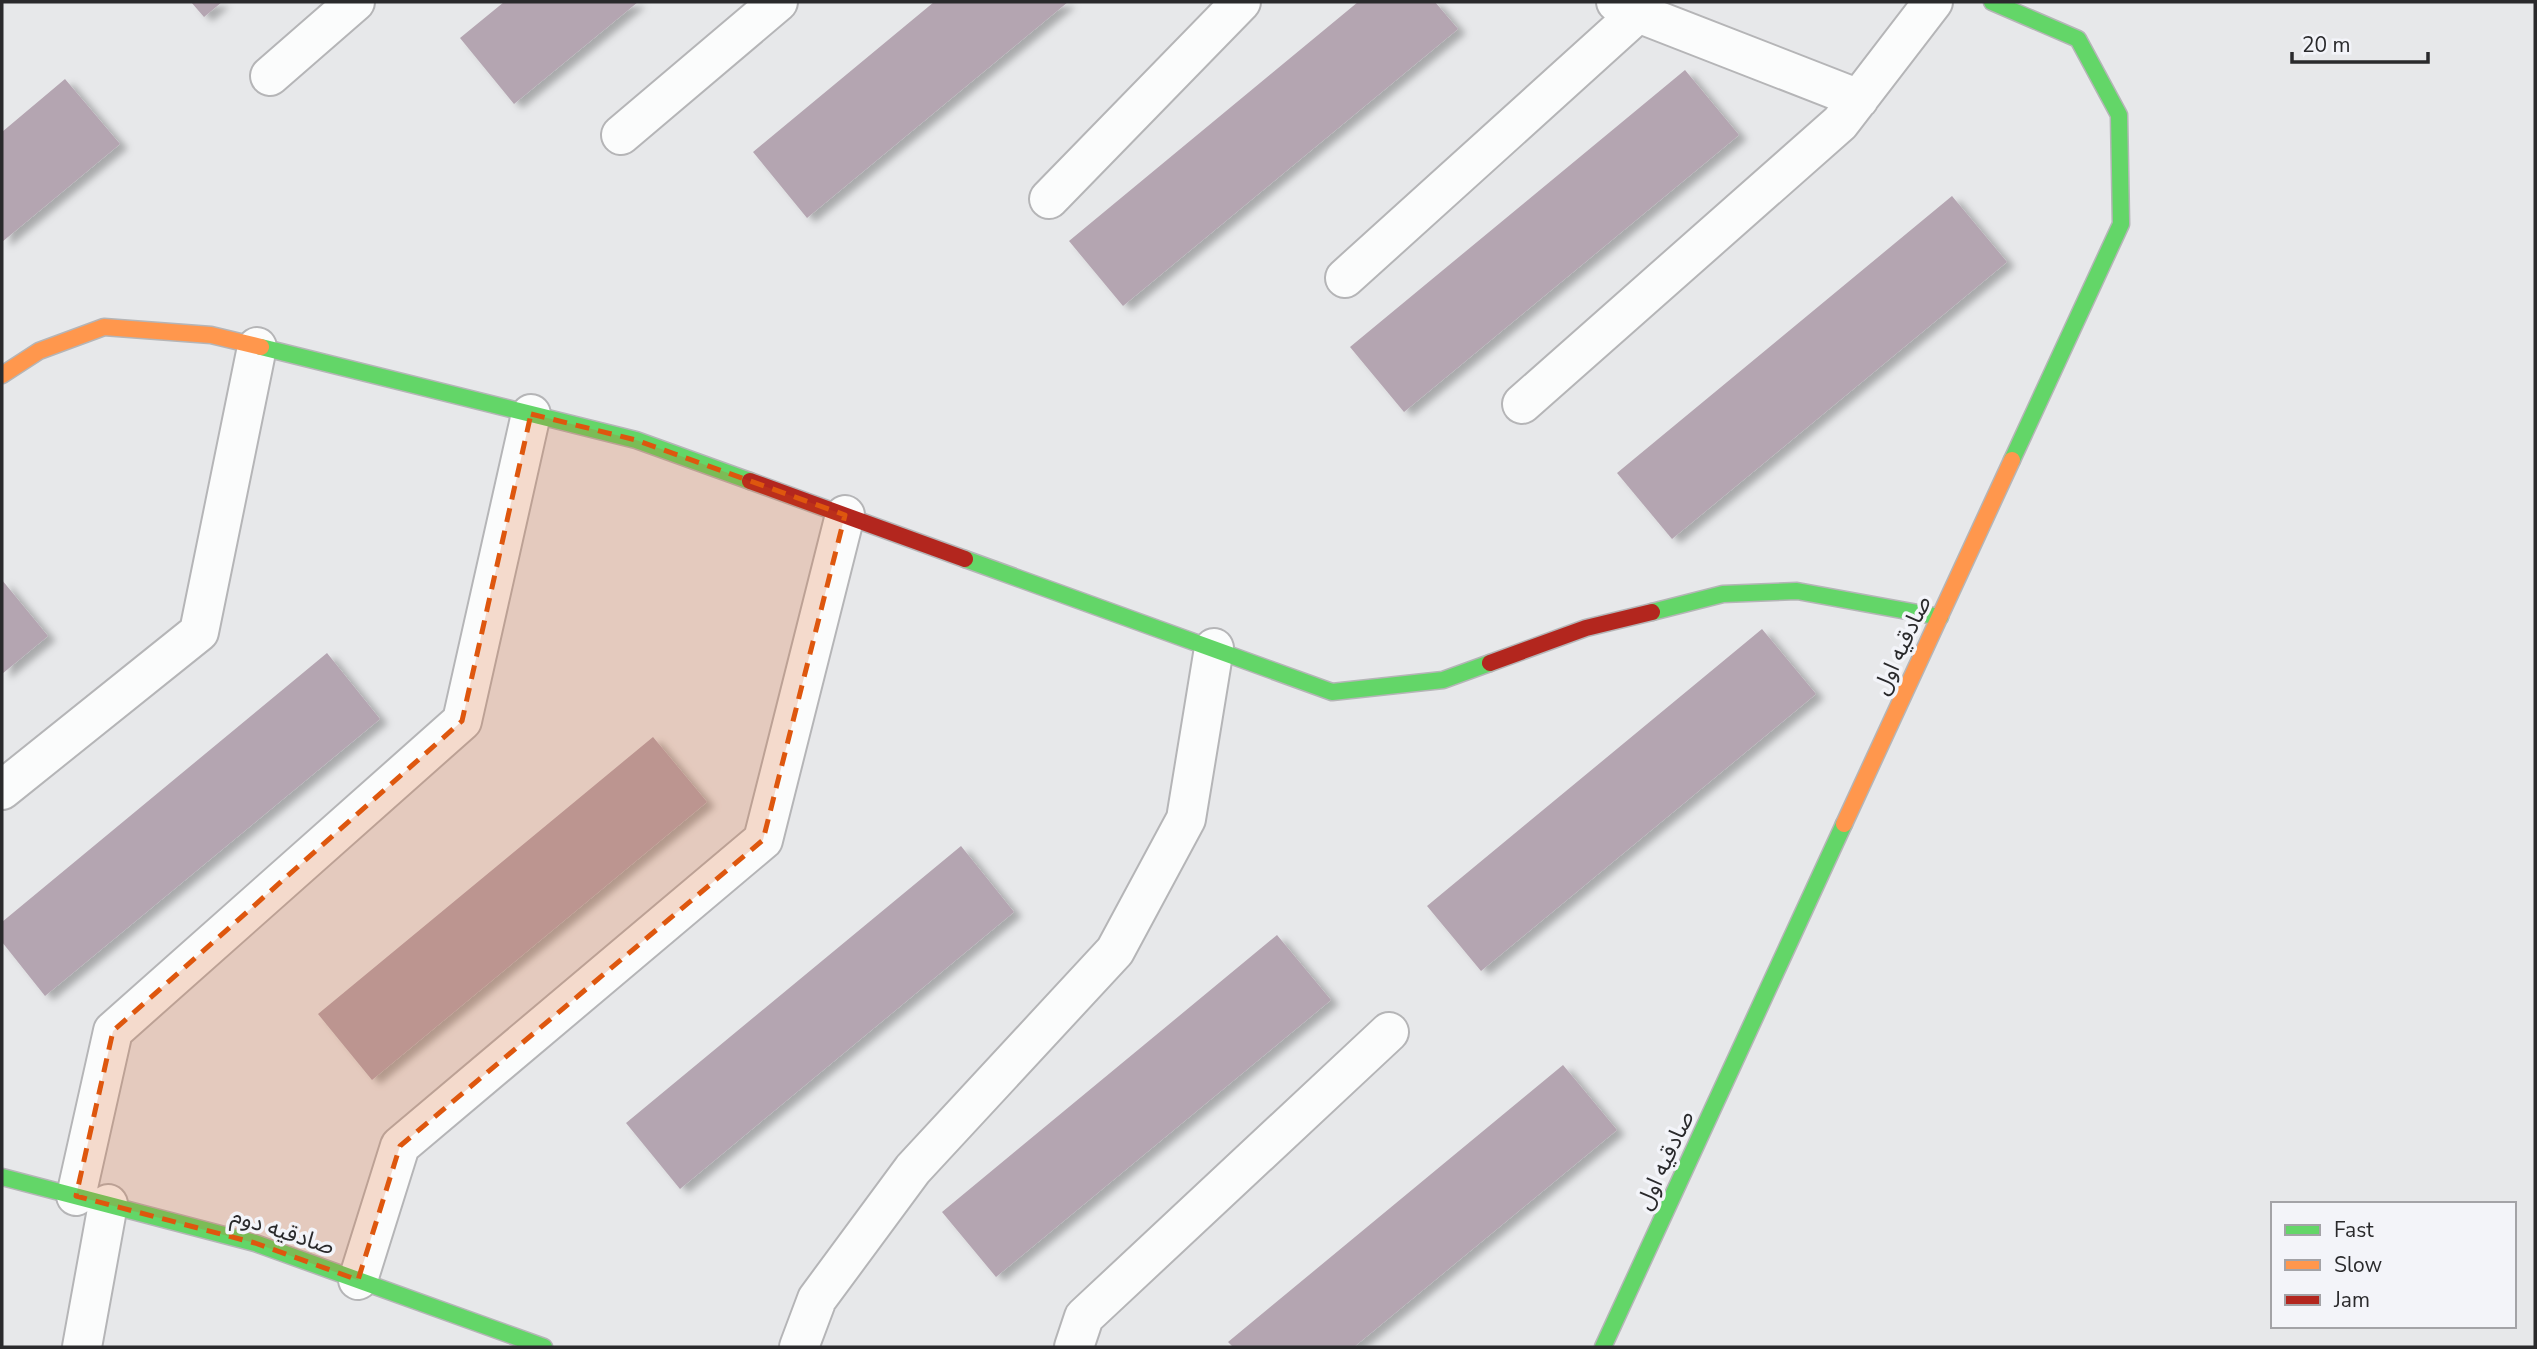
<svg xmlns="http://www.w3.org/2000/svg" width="2537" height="1349" font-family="'Nunito Sans','Noto Sans Arabic',sans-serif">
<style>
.building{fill:#b4a5b1;filter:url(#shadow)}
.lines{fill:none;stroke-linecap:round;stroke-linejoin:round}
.street-casing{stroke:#b5b5b7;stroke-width:42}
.fast-casing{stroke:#b5b5b7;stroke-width:19}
.slow-casing{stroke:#b5b5b7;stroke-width:19}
.jam-casing{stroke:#b5b5b7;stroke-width:19}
.street{stroke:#fbfcfc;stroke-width:38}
.fast{stroke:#63d668;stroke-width:16}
.slow{stroke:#ff974d;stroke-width:16}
.jam{stroke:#b3261e;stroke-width:16}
.marked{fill:#de570e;fill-opacity:0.2;stroke:#de570e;stroke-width:5;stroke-dasharray:14 9;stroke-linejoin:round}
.labels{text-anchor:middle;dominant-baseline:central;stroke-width:7;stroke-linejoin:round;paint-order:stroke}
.street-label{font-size:23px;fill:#2a2a2c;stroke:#f3f4f9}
</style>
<defs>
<filter id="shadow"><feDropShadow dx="8" dy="4.5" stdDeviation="3.5" flood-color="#0004"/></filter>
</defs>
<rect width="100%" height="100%" fill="#e7e8ea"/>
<path class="building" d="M 191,2 L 222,2 L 204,17 Z
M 504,2 L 638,2 L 514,104 L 460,38 Z
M 934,2 L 1068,2 L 807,218 L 753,152 Z
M 1358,2 L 1435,2 L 1458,29 L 1123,306 L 1069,241 Z
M 1685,70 L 1739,135 L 1404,412 L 1350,347 Z
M 65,79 L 120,144 L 2,242 L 2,132 Z
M 1952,196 L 2007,262 L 1672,539 L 1617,473 Z
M 2,580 L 48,636 L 2,674 Z
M 1762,629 L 1816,694 L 1481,971 L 1427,906 Z
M 327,653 L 380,719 L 45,996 L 2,942 L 2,922 Z
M 653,737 L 707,802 L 372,1080 L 318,1014 Z
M 961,846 L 1014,912 L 680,1189 L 626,1123 Z
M 1277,935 L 1331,1000 L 996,1277 L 942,1212 Z
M 1563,1065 L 1617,1130 L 1354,1347 L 1233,1347 L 1228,1342 Z"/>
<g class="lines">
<defs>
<path id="street" d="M 1638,13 L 1859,99
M 270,76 L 355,2
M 621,135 L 778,2
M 1049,199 L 1241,2
M 1345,278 L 1638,13 L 1616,2
M 1522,404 L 1840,123 L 1933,2
M 2,790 L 199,632 L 257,347
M 76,1196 L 113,1031 L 462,721 L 531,414
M 358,1280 L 400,1146 L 763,840 L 845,515
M 82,1347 L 108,1204
M 799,1347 L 817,1299 L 913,1169 L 1115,951 L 1186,819 L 1214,648
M 1074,1347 L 1084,1317 L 1389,1032"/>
<path id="fast" d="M 1992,2 L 2078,39 L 2119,115 L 2121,224 L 2012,460
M 261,347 L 636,440 L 750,481
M 965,559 L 1332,692 L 1443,680 L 1490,663
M 1652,612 L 1723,594 L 1797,591 L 1940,617
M 2,1177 L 255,1243 L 544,1347
M 1603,1347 L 1844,824"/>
<path id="slow" d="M 2,375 L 39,351 L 104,327 L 211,335 L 261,347
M 1844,824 L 2012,460"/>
<path id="jam" d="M 750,481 L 965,559
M 1490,663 L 1586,628 L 1652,612"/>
</defs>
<use href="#street" class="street-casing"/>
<use href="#fast" class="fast-casing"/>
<use href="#slow" class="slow-casing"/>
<use href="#jam" class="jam-casing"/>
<use href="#street" class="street"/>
<use href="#fast" class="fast"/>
<use href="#slow" class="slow"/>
<use href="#jam" class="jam"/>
</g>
<path class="marked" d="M 531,414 L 636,440 L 845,515 L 763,840 L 400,1146 L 358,1280 L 255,1243 L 76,1196 L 113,1031 L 462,721 Z"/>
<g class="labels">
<g class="street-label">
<text transform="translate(1902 645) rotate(-65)">صادقیه اول</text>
<text transform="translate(1665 1160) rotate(-65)">صادقیه اول</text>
<text transform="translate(283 1231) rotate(18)">صادقیه دوم</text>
</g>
</g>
<rect width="2537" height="1349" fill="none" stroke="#2a2a2c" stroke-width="7"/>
<rect x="2271" y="1202" width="245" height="126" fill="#f3f4f9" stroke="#a3a3a7" stroke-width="2"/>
<rect x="2285" y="1225" width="35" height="10" fill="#63d668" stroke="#a3a3a7" stroke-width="2"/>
<text x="2334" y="1237" font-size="21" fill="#2a2a2c">Fast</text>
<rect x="2285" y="1260" width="35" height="10" fill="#ff974d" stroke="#a3a3a7" stroke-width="2"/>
<text x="2334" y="1272" font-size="21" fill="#2a2a2c">Slow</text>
<rect x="2285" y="1295" width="35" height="10" fill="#b3261e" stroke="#a3a3a7" stroke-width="2"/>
<text x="2334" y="1307" font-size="21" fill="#2a2a2c">Jam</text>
<path d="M2292 52v10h136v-10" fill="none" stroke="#2a2a2c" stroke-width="3.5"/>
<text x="2302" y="52" font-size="21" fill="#2a2a2c" stroke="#f3f4f9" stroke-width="5" paint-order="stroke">20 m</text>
</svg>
